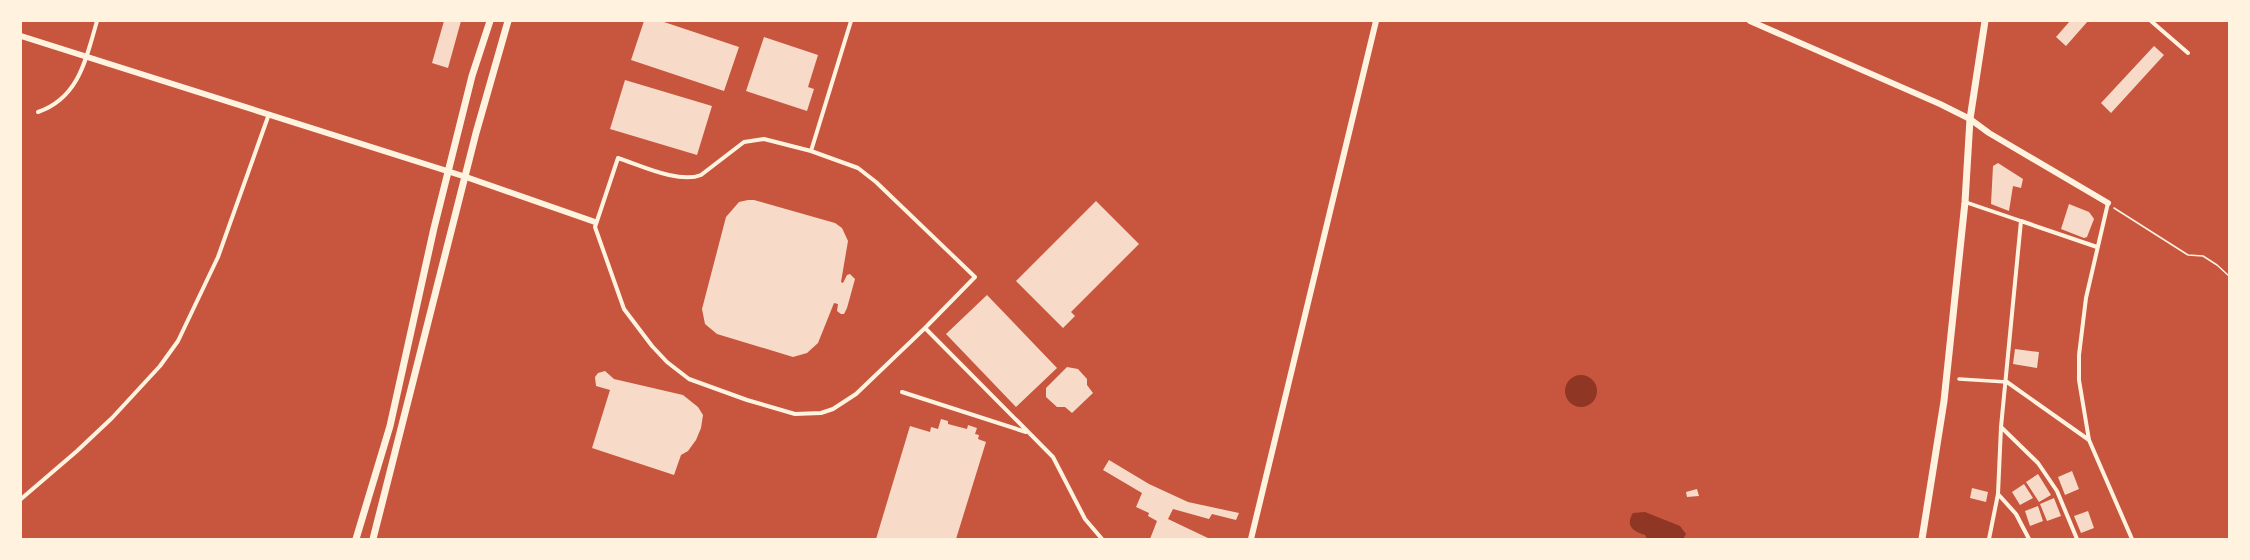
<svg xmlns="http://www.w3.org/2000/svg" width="2250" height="560" font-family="'Varela Round',sans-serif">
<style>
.water{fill:#8f3625}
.building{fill:#f7dbc8}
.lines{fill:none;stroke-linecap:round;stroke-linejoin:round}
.path{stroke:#fff3e0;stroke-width:1.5}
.pedestrian{stroke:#fff3e0;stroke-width:3.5}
.minor{stroke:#fff3e0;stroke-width:4}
.tertiary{stroke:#fff3e0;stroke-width:6}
.secondary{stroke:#fff3e0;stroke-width:7}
</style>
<rect width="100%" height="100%" fill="#c8553d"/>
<path class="water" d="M1565 391a16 16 0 1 1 32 0a16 16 0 1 1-32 0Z
M 1645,512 L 1680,526 L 1686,534 L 1683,539 L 1647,539 L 1645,535 C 1633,531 1625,526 1633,513 Z"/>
<path class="building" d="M 444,21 L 461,21 L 448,68 L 432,63 Z
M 644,21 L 661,21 L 739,47 L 724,91 L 631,60 Z
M 2070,21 L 2088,21 L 2066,46 L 2056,37 Z
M 764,37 L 818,55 L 808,87 L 814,89 L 807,111 L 746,91 Z
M 2154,46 L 2164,55 L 2111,113 L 2101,103 Z
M 625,80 L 712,106 L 697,155 L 610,129 Z
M 1998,163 L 2023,179 L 2021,188 L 2013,186 L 2009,211 L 1991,204 L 1993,166 Z
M 748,200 L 754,200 L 835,223 L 842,228 L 848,241 L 841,282 L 843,283 L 847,275 L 850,274 L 855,279 L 847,308 L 844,314 L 841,314 L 837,311 L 838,304 L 834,303 L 818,343 L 807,353 L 793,357 L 717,334 L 705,324 L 702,309 L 726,217 L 739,202 Z
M 1096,201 L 1139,244 L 1071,312 L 1075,316 L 1063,328 L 1016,281 Z
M 2069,204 L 2089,212 L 2092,216 L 2094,219 L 2087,237 L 2084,238 L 2061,229 Z
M 987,295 L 1057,368 L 1016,407 L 946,334 Z
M 2015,349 L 2039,352 L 2037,368 L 2013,364 Z
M 1067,367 L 1078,369 L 1087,379 L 1087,385 L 1093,393 L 1072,413 L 1065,407 L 1057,407 L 1046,397 L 1046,388 Z
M 605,371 L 614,379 L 683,395 L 698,407 L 703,415 L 701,428 L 696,440 L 688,451 L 681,455 L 674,475 L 592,448 L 610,390 L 596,386 L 595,377 L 598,373 Z
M 941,419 L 948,421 L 948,424 L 967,429 L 968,425 L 977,428 L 975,434 L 979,435 L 978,439 L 986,442 L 956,539 L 876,539 L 910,426 L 930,432 L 931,427 L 938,429 Z
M 1109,460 L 1149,484 L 1188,502 L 1239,513 L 1236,520 L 1212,514 L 1209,519 L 1173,509 L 1168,519 L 1210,539 L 1150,539 L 1157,521 L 1148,516 L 1149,513 L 1136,507 L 1142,493 L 1103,470 Z
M 2072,471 L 2079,489 L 2065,495 L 2058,477 Z
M 2038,474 L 2051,495 L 2039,502 L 2026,482 Z
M 2024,484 L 2033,498 L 2020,505 L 2012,492 Z
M 1972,488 L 1988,492 L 1986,502 L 1970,498 Z
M 1697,489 L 1699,496 L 1687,497 L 1686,492 Z
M 2054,498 L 2061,516 L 2047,521 L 2040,504 Z
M 2038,506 L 2043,521 L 2030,526 L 2025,511 Z
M 2088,511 L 2094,528 L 2081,533 L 2074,516 Z"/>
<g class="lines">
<path class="path" d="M 2114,208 L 2188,255 L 2203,256 L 2217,265 L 2229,276"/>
<path class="pedestrian" d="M 1965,202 L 2021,221
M 1959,379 L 2007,382"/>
<path class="minor" d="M 2151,21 L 2188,53
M 38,112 C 79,98 86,59 97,21
M 764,139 L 811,151 L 858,168 L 876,182 L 975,277 L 925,328 L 856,394 L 833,409 L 821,413 L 795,414 L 747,400 L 689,379 L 667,362 L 652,346 L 624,309 L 595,227 L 618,158 C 640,165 679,184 701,175 L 744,142 Z
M 811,151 L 851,21
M 2108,203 L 2086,298 L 2079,355 L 2079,380 L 2089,440 L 2132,539
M 925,328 L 1053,457 L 1085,519 L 1102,539
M 2007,382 L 2089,440
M 902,392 L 1026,432
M 2001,427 L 2038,463 L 2057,491 L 2077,539
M 1998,494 L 2016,514 L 2029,539
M 21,499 L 77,451 L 112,418 L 160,366 L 178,341 L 218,257 L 269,114
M 1989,539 L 1998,494 L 2001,427 L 2021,221 L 2097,247"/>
<path class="tertiary" d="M 1750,21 L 1940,104 L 1970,119 L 1989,133 L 2108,203
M 21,36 L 466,177 L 595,222
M 1251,539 L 1376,21"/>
<path class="secondary" d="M 356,539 L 390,426 L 434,228 L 472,76 L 490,21
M 373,539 L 476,133 L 508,21
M 1922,539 L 1944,401 L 1965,202 L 1970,119 L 1985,21"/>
</g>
<rect width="2250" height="560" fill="none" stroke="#fff3e0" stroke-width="44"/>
</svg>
